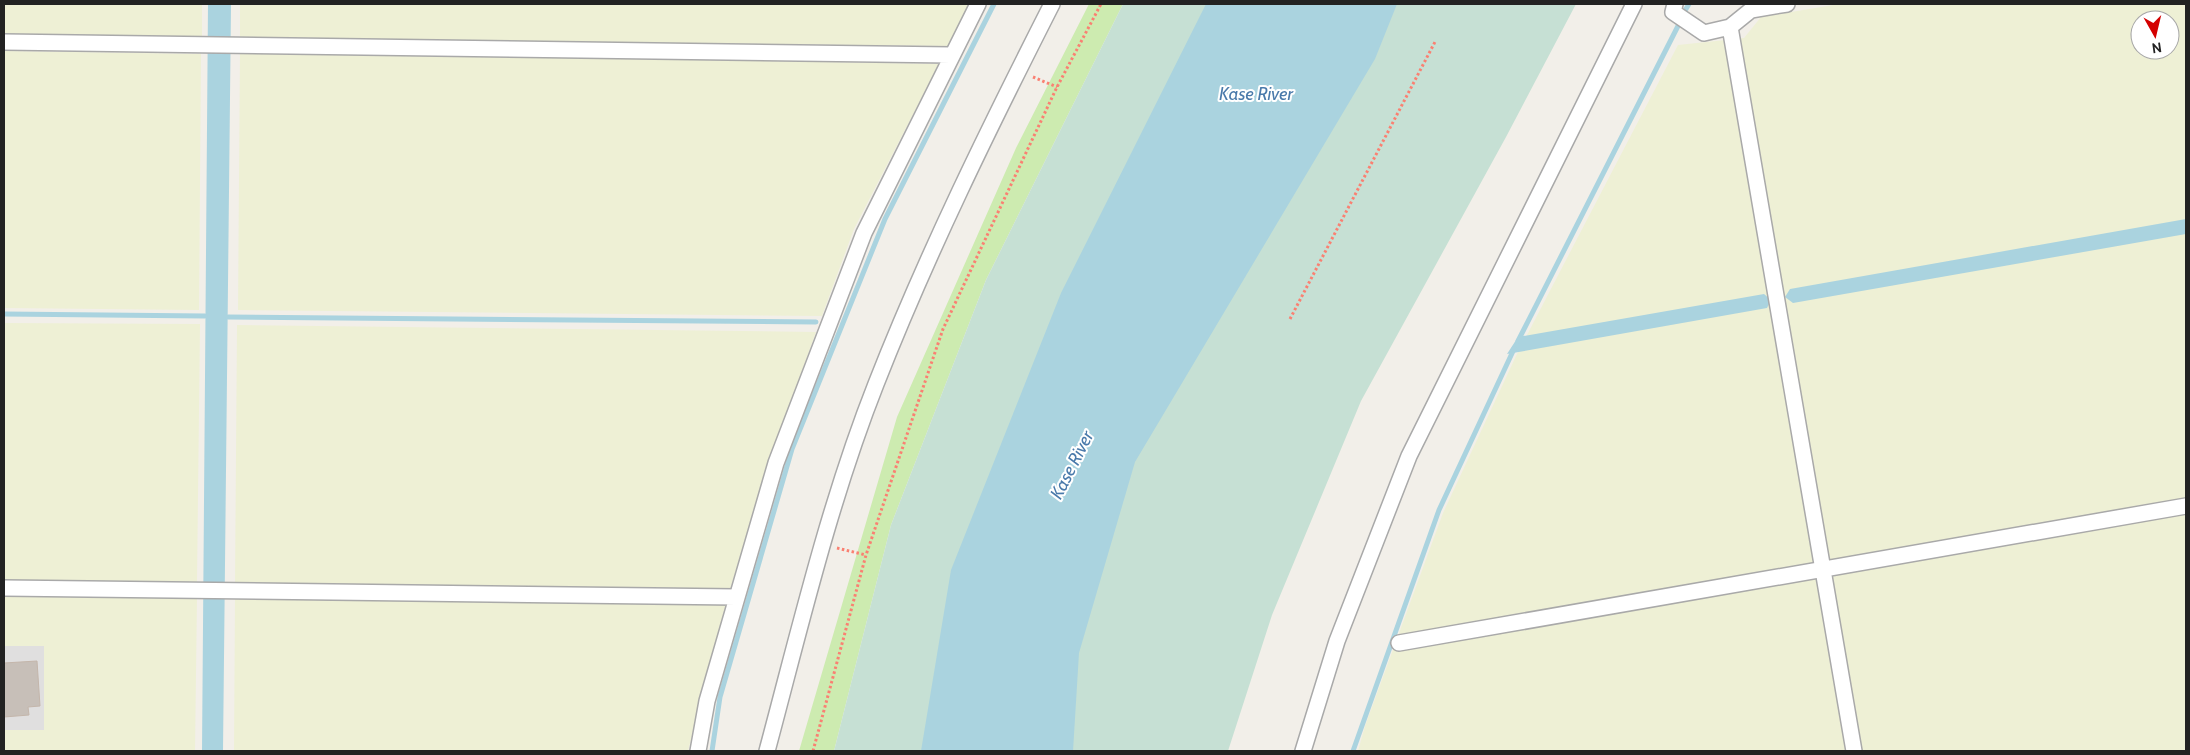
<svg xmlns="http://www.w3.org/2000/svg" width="2190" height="755" font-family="Cabin,sans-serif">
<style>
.residential{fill:#e0dfdf}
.farmland{fill:#eef0d5;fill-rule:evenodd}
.grass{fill:#cdebb0}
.wetland{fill:#c6e0d4}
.water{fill:#aad3df}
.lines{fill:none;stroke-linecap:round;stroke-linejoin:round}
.stream{stroke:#aad3df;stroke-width:5}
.building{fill:#c7bfb8;stroke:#c4b6ab}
.street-casing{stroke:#a9a9a9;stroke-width:18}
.path{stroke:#fa8072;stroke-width:3;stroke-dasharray:2.5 2.5;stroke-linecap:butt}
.street{stroke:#fff;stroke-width:15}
.labels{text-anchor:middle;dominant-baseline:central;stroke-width:4;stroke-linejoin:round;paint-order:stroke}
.water-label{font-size:18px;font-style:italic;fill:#4a7aab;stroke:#fff}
</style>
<rect width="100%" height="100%" fill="#f2efe9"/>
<path class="residential" d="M 4,646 L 44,646 L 44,730 L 4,730 Z"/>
<path class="farmland" d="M 4,4 L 202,4 L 202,38 L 4,36 Z
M 240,4 L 969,4 L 948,46 L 240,38 Z
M 1839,4 L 2186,4 L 2186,751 L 1358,751 L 1365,726 L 1443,513 L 1516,356 L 1678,45 L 1744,38 L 1761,17 ZM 2140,20 L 2170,20 L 2170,50 L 2140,50 Z
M 4,51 L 201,54 L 199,310 L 4,308 Z
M 240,52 L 939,64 L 854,229 L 822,316 L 238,310 Z
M 4,323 L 200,324 L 197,582 L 4,581 Z
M 237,325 L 816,332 L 769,463 L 730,589 L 235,583 Z
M 4,596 L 197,598 L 195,751 L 4,751 L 4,730 L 44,730 L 44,646 L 4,646 Z
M 235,599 L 726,603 L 688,751 L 234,751 Z"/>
<path class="grass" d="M 1089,4 L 1123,4 L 986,280 L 891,525 L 834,751 L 799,751 L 897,417 L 1016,148 Z"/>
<path class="wetland" d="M 1123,4 L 1235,4 L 944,751 L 834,751 L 891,525 L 986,280 Z
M 1373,4 L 1576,4 L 1506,137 L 1361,401 L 1272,615 L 1228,751 L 1052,751 L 1130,439 Z"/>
<path class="water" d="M 208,4 L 231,4 L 223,751 L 202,751 Z
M 1206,4 L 1397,4 L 1375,59 L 1135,462 L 1079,653 L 1073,751 L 921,751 L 951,570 L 1061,293 Z
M 2186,219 L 2186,234 L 1793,303 L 1785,297 L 1790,289 Z
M 1764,294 L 1771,300 L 1767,308 L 1507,354 L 1518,337 Z"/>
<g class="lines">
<path class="stream" d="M 1686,9 L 1689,4
M 4,314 L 205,316
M 228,317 L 816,322
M 1518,341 L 1678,26
M 712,751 L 720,697 L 792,449 L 885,219 L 994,4
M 1353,751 L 1439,510 L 1514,349"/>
</g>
<path class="building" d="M 37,661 L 40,706 L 28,707 L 29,715 L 4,717 L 4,663 Z"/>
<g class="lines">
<defs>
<path id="street" d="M 1675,4 L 1673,12 L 1704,33 L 1730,27 L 1751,10 L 1787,4
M 1730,27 L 1854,751
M 4,42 L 951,55
M 4,588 L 736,597
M 1399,643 L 2186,506
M 698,751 L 707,701 L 776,463 L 864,233 L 978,4
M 767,751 C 800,628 829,503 876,384 C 927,254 989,128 1052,4
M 1303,751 L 1337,641 L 1409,456 L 1634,4"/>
</defs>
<use href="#street" class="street-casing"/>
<path class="path" d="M 1033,77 L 1057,87
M 1290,319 L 1436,40
M 837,548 L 866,555
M 813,751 L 866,555 L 943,329 L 1057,87 L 1101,4"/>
<use href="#street" class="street"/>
</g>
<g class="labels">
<g class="water-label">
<text x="1256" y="94">Kase River</text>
<text transform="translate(1072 465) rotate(-63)">Kase River</text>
</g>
</g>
<rect width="2190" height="755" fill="none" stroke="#222222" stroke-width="10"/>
<g transform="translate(2155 35) rotate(172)"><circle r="24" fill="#ffffff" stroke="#a7a7a7"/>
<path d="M0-4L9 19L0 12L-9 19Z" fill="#d40000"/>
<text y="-8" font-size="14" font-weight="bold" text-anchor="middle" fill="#222222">N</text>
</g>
</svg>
